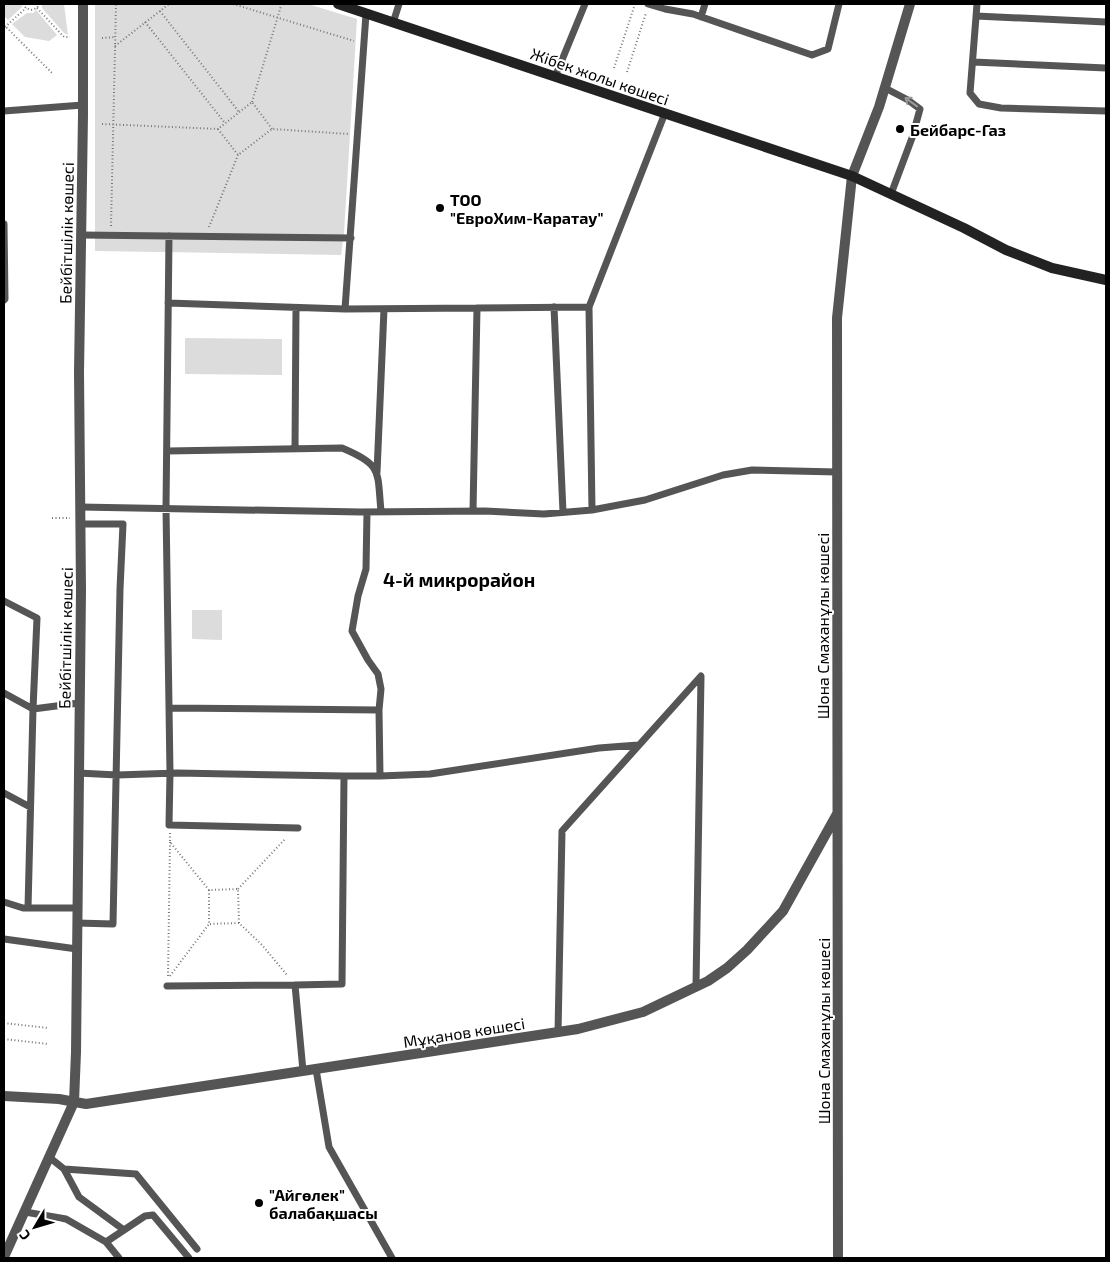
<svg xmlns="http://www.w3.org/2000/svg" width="1110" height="1262" font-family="'Exo 2',sans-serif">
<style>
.green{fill:#dcdcdc}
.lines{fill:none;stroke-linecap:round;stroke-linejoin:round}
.path{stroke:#777;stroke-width:2;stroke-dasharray:1 2.5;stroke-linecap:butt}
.service{stroke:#555;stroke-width:7}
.minor{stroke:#555;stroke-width:10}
.secondary{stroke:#222;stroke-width:10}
.oneway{stroke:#999}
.poi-dot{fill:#000;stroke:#fff;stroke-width:2}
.labels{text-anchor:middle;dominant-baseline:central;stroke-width:4;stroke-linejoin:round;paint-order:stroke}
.street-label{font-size:16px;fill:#000;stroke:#fff}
.poi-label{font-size:16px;font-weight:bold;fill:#000;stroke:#fff;text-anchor:start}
.quarter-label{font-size:19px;font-weight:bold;fill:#000;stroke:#fff}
</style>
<rect width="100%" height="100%" fill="#fff"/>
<path class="green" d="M 4,4 L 21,4 L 22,7 L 8,20 L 4,16 Z
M 42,4 L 64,4 L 68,35 L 64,33 L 42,8 Z
M 95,4 L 308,4 L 357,19 L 344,233 L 341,255 L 95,251 Z
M 36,10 L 57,35 L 49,41 L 25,37 L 12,24 L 27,13 L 33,13 Z
M 185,338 L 282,339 L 282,375 L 185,374 Z
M 192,610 L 222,610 L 222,640 L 192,639 Z"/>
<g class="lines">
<path class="path" d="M 23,4 L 26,8 L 31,10 L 37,8 L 39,4
M 233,4 L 354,41
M 37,8 L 64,37 L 70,37
M 160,11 L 239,112
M 145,22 L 225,123
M 4,25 L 52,73
M 5,27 L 26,8
M 102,38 L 115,37
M 115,46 L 169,4
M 614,68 L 635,4
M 627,72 L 646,13
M 252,102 L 281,6
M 102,124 L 218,129
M 272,129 L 252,102 L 218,129 L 238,155 L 272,129 L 349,134
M 111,226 L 116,4
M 209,227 L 238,155
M 52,518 L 70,518
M 170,833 L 170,842 L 209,890
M 238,889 L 286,838
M 239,923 L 238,889 L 209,890 L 209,924 L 239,923 L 262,945 L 287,975
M 168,976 L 170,842
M 170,976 L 209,924
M 4,1023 L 48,1028
M 4,1039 L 48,1044"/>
<path class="service" d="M 648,4 L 665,9 L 693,14 L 812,55 L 828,49 L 839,4
M 977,4 L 970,93 L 979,104 L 1001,108 L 1106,111
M 976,16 L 1106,22
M 701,17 L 705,4
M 393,23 L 399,4
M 973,62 L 1106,68
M 555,77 L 585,4
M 885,88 L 908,100 L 920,109 L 912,138 L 891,194
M 4,111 L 83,105
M 4,224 L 5,299 L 4,300
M 81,235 L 351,238
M 169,236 L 166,508 L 170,773 L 169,825 L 298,828
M 168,303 L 345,309 L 366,14
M 554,307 L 563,512
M 589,307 L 665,113
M 345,309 L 589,307 L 592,510
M 295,449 L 296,308
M 167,451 L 342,448 C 383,465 377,471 381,511
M 377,472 L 384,309
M 80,507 L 361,512 L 485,511 L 544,514 L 592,510 L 645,500 L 723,475 L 752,470 L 837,472
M 473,511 L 477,308
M 367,512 L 366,569 L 358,596 L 352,631 L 368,660 L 378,674 L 381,689 L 379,710
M 4,601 L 37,618 L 33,709 L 4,693
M 169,708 L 379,710 L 380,776 L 344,776
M 78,773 L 117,775 L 177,773 L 344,776 L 342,984 L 295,985 L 303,1071
M 380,776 L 430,774 L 599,748 L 638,745
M 4,793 L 30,807
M 4,902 L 23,908 L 77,908
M 28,908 L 33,709 L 79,703
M 77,923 L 113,924 L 120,589 L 123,524 L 80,524
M 4,939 L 77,949
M 167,986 L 295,985
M 558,1033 L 562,831 L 701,676 L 696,986
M 316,1069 L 329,1147 L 392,1258
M 49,1157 L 64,1169 L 136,1174 L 197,1249
M 64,1169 L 79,1197 L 124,1230
M 25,1212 L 66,1219 L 106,1242 L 119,1258
M 106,1242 L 145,1216 L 153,1215 L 189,1258"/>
<path class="minor" d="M 4,1096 L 59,1099 L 86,1104 L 578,1029 L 643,1012 L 708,981 L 727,968 L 747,950 L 783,911 L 837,814
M 4,1257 L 74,1102 L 76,1052 L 81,590 L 79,372 L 83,115 L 83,4
M 838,1258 L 837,318 L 852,176 L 879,107 L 910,4"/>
<path class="secondary" d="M 338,4 L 852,176 L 964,228 L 1006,250 L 1052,268 L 1106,280"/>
</g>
<defs><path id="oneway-shaft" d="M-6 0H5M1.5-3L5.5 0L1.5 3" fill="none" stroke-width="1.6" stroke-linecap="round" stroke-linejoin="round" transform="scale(1.25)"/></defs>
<use class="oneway" href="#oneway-shaft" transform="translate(911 102) rotate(-144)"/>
<g class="poi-dot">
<circle cx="900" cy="129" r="5"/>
<circle cx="440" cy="208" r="5"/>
<circle cx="259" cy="1203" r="5"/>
</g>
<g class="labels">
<g class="street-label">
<text transform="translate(600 76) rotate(19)">Жібек жолы көшесі</text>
<text transform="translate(66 233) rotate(-89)">Бейбітшілік көшесі</text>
<text transform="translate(822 626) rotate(-90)">Шона Смаханұлы көшесі</text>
<text transform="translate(65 638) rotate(-89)">Бейбітшілік көшесі</text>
<text transform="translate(823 1031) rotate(-90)">Шона Смаханұлы көшесі</text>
<text transform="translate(464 1032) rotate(-9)">Мұқанов көшесі</text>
</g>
<g class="poi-label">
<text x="910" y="129">Бейбарс-Газ</text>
<text x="450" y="199">ТОО<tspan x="450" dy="18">"ЕвроХим-Каратау"</tspan></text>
<text x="269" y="1194">"Айгөлек"<tspan x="269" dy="18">балабақшасы</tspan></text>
</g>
<g class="quarter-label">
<text x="459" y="579">4-й микрорайон</text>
</g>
</g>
<rect width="1110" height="1262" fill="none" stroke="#000000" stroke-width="10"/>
<g transform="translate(35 1227) rotate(232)" stroke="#ffffff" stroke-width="4" paint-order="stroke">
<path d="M0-4L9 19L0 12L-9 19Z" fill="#000000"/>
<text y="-8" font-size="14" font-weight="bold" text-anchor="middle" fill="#000000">С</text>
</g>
</svg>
